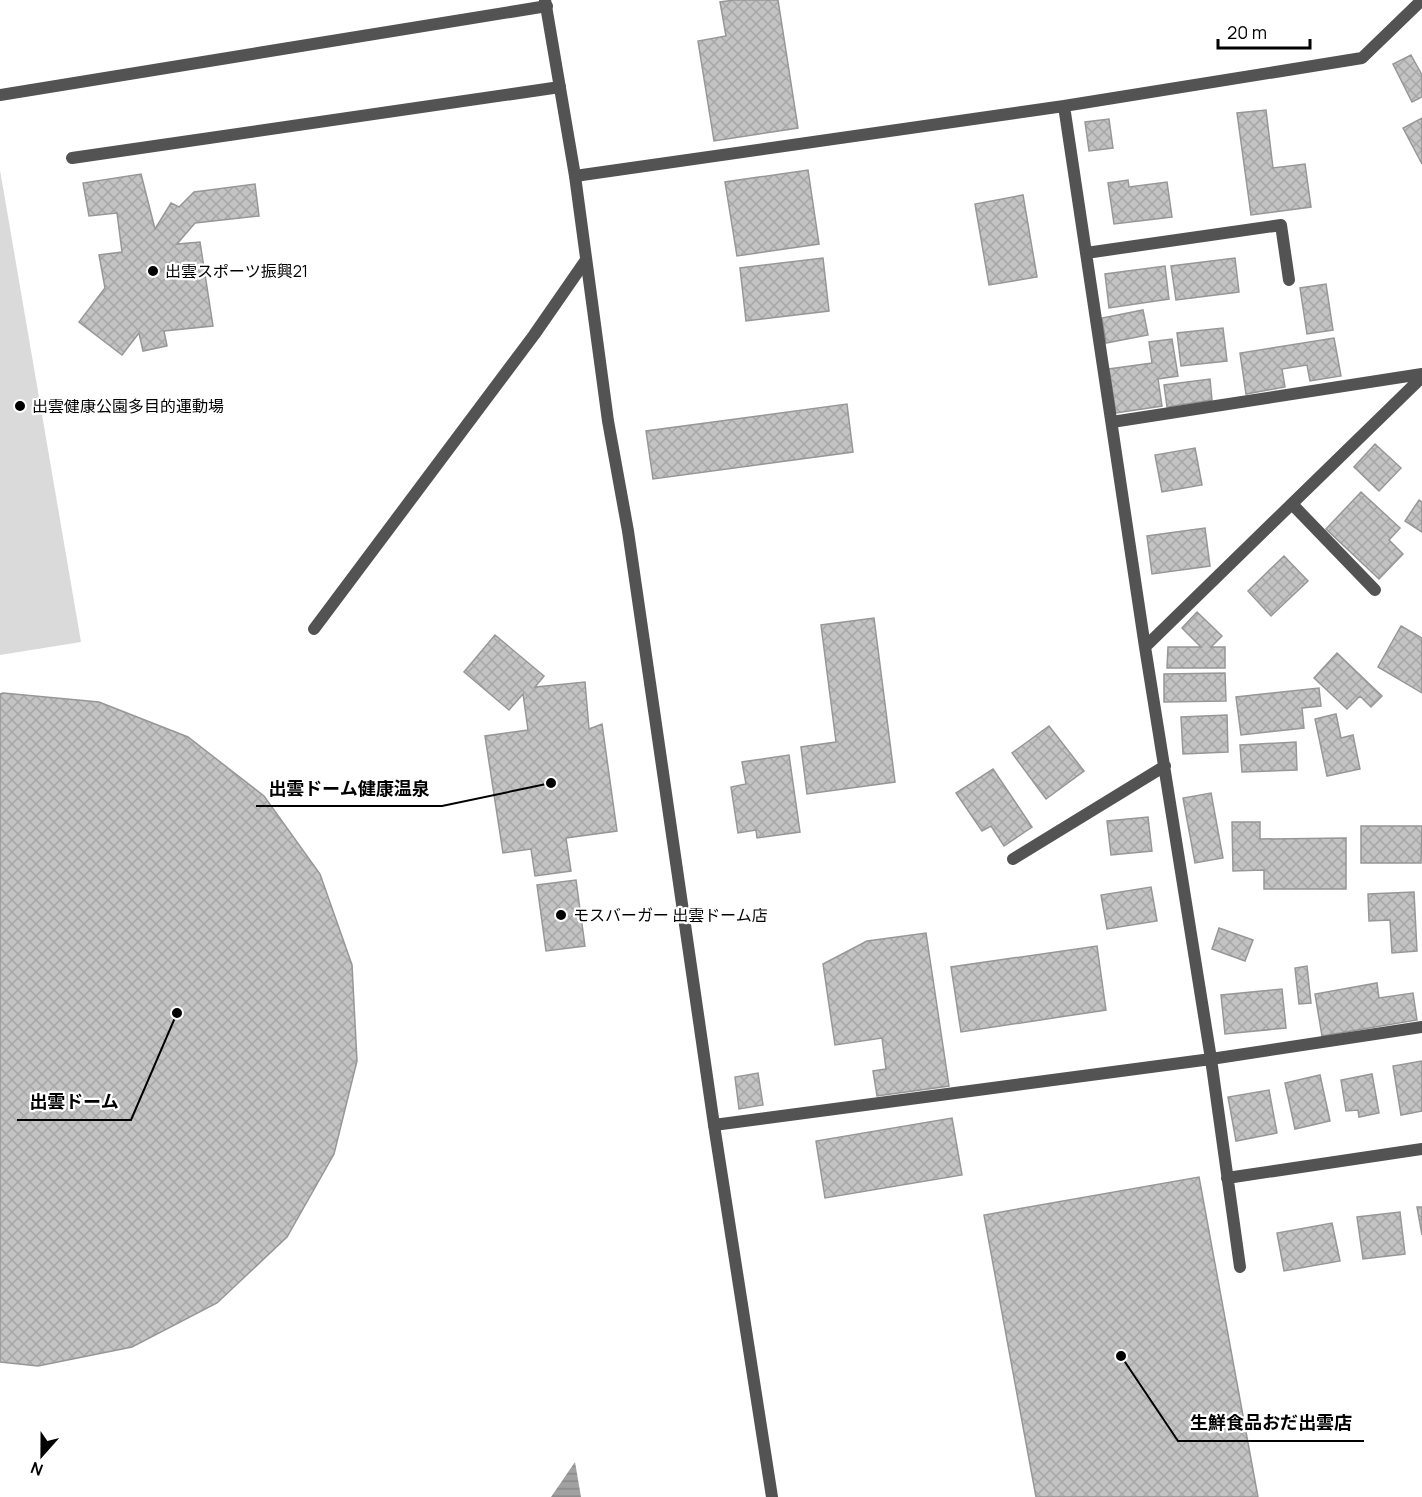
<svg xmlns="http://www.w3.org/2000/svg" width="1422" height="1497" font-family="Manrope,'Noto Sans JP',sans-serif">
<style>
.green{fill:#dadada}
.water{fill:url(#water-rules)}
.building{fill:url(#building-cross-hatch);stroke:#979797;stroke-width:1.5}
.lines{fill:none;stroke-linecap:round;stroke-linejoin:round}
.service{stroke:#535353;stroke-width:12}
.minor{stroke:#535353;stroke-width:12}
.tertiary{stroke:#535353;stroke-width:12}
.poi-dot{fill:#000;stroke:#fff;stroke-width:2}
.labels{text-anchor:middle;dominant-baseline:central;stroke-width:4.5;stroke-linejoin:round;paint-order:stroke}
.poi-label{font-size:16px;fill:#000;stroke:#fff;text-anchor:start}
.leader{fill:none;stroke:#000;stroke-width:2}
.callout-dot{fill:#000;stroke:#fff;stroke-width:2}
.callout-label{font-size:18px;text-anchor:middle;font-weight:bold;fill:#000;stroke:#fff;stroke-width:4.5;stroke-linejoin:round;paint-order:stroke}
</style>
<defs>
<pattern id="water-rules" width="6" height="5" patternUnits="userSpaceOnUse" patternTransform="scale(1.5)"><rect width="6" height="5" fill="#a1a1a1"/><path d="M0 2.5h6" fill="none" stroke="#898989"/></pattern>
<pattern id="building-cross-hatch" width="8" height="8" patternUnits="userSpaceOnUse" patternTransform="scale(1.5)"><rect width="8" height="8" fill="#c3c3c3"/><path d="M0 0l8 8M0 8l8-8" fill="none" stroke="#a6a6a6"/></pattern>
</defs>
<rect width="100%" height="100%" fill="#fff"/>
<path class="green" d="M 0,170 L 81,642 L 0,655 Z"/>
<path class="water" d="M 575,1462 L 581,1497 L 551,1497 Z"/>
<path class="building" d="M 734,0 L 778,0 L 798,128 L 714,141 L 698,41 L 726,36 L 720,2 Z
M 1411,55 L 1422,75 L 1422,97 L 1412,102 L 1393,64 Z
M 1266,110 L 1273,168 L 1305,164 L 1311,207 L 1251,215 L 1237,113 Z
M 1422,118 L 1422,164 L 1403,128 Z
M 1109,119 L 1113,148 L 1089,151 L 1085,122 Z
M 808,170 L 819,244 L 737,256 L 725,182 Z
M 141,174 L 155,229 L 171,203 L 179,207 L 194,192 L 255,184 L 259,216 L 195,223 L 177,244 L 200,242 L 213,326 L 164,331 L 167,346 L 143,351 L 139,333 L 122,355 L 79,322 L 105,288 L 99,255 L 122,252 L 117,213 L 89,216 L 83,183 Z
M 1128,180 L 1129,187 L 1167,182 L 1172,217 L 1114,224 L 1108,183 Z
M 1023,195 L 1037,277 L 989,285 L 975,204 Z
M 823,258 L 829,311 L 746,321 L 740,268 Z
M 1235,258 L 1239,292 L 1176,300 L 1171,266 Z
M 1165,266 L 1169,299 L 1109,308 L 1105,274 Z
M 1326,284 L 1333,330 L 1307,334 L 1300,288 Z
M 1143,310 L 1148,335 L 1106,343 L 1102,318 Z
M 1223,328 L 1227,361 L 1181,366 L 1177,333 Z
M 1334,338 L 1341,376 L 1310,381 L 1307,365 L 1282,369 L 1285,387 L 1246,394 L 1240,353 Z
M 1172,339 L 1178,376 L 1158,379 L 1162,406 L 1116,413 L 1109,369 L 1152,363 L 1149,342 Z
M 1210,379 L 1212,400 L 1167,407 L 1164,385 Z
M 847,404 L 853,452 L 653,479 L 646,431 Z
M 1375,444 L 1401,468 L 1379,491 L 1354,467 Z
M 1195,448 L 1202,485 L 1162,492 L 1155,455 Z
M 1361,492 L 1400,528 L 1389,540 L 1403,554 L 1379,579 L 1326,529 Z
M 1419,500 L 1422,502 L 1422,532 L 1405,521 Z
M 1205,528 L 1210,566 L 1152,574 L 1147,536 Z
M 1284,556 L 1308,581 L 1271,616 L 1248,591 Z
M 1197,612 L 1222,636 L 1211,647 L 1225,647 L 1225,668 L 1167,668 L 1168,647 L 1201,647 L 1182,628 Z
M 874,618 L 895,782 L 807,794 L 801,747 L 836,742 L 821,625 Z
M 1401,626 L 1422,638 L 1422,693 L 1378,667 Z
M 495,635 L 544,676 L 535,687 L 585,682 L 589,729 L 602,724 L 617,831 L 566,838 L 571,871 L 535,876 L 531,849 L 503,853 L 485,736 L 528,730 L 523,694 L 509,710 L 464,672 Z
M 1337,653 L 1382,696 L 1371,707 L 1360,696 L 1347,709 L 1314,678 Z
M 1225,673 L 1226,701 L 1164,702 L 1164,674 Z
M 1319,688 L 1321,706 L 1302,708 L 1304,728 L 1241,735 L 1236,697 Z
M 3,693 L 99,702 L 188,737 L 264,796 L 320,874 L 352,965 L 357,1061 L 334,1154 L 287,1237 L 217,1303 L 132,1347 L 38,1366 L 0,1362 L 0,694 Z
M 1336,714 L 1341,738 L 1353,735 L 1360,769 L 1327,776 L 1315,719 Z
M 1227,715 L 1228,752 L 1183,754 L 1181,717 Z
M 1049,726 L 1084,771 L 1046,799 L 1012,753 Z
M 1296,742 L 1297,770 L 1242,772 L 1240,745 Z
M 789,755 L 800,832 L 757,838 L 756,830 L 738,833 L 731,787 L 746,784 L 742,762 Z
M 993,769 L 1032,827 L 1004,846 L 991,826 L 982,831 L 956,793 Z
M 1211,793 L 1223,858 L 1195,863 L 1183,798 Z
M 1148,817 L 1152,851 L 1111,855 L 1107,821 Z
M 1232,822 L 1260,822 L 1260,839 L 1346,838 L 1346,889 L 1264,889 L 1264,870 L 1233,871 Z
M 1361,826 L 1422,826 L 1421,863 L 1361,863 Z
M 576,880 L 585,946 L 546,951 L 537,885 Z
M 1151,887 L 1157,921 L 1107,929 L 1101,895 Z
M 1414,892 L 1417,951 L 1392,953 L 1390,920 L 1369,921 L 1368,894 Z
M 1219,928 L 1253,940 L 1245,961 L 1212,949 Z
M 926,933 L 949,1086 L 877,1096 L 873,1071 L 886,1069 L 882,1038 L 835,1045 L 823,964 L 867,941 Z
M 1097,946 L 1106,1010 L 961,1032 L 951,967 Z
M 1307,966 L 1311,1003 L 1299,1004 L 1295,968 Z
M 1377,983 L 1379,998 L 1413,993 L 1417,1020 L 1322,1036 L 1315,994 Z
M 1282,989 L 1286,1028 L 1225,1034 L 1221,995 Z
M 1422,1061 L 1422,1111 L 1401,1115 L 1393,1066 Z
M 758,1073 L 763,1105 L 739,1109 L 735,1077 Z
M 1372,1074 L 1379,1113 L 1359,1117 L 1358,1110 L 1346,1111 L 1341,1080 Z
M 1320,1075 L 1330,1121 L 1295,1129 L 1285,1083 Z
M 1269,1090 L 1277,1133 L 1236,1141 L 1228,1097 Z
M 952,1118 L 962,1175 L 825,1198 L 816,1141 Z
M 1199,1177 L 1258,1497 L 1036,1497 L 984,1215 Z
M 1417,1207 L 1422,1207 L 1422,1235 Z
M 1400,1212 L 1405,1254 L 1363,1259 L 1357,1217 Z
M 1332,1223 L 1340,1261 L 1284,1271 L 1277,1233 Z"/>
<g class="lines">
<path class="service" d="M 72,158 L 560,87
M 314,629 L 534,335 L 586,260"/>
<path class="minor" d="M 0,95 L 547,6
M 1064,106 L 1145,647 L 1211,1059 L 1240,1267
M 575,176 L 1064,106 L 1362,58 L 1422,0
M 1086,253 L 1281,225 L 1289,280
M 1112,422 L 1422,374
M 1292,504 L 1375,590
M 1145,647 L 1422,377
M 1013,859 L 1165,766
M 714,1125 L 1211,1059 L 1422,1027
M 1227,1178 L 1422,1149"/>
<path class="tertiary" d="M 545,0 L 575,176 L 608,421 L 628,531 L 714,1125 L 772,1497"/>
</g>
<g class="poi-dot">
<circle cx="153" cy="271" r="6"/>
<circle cx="20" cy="406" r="6"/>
<circle cx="561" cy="915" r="6"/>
</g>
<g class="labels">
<g class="poi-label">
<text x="165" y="271">出雲スポーツ振興21</text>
<text x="32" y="406">出雲健康公園多目的運動場</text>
<text x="573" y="915">モスバーガー 出雲ドーム店</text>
</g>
</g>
<path class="leader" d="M551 783L442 806H256M177 1013L131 1120H17M1121 1356L1178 1441H1364"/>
<g class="callout-dot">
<circle cx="551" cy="783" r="6"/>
<circle cx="177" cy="1013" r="6"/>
<circle cx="1121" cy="1356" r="6"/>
</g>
<g class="callout-label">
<text x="349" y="795">出雲ドーム健康温泉</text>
<text x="74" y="1108">出雲ドーム</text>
<text x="1271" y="1429">生鮮食品おだ出雲店</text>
</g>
<g transform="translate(42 1455) rotate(201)" stroke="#ffffff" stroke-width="4.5" paint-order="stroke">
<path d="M0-4.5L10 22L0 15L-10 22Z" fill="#000000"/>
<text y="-9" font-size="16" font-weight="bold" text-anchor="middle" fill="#000000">N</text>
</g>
<path d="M1218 39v9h92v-9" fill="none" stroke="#000000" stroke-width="3"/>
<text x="1227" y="39" font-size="18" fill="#000000" stroke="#ffffff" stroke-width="4.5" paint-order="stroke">20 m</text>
</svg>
